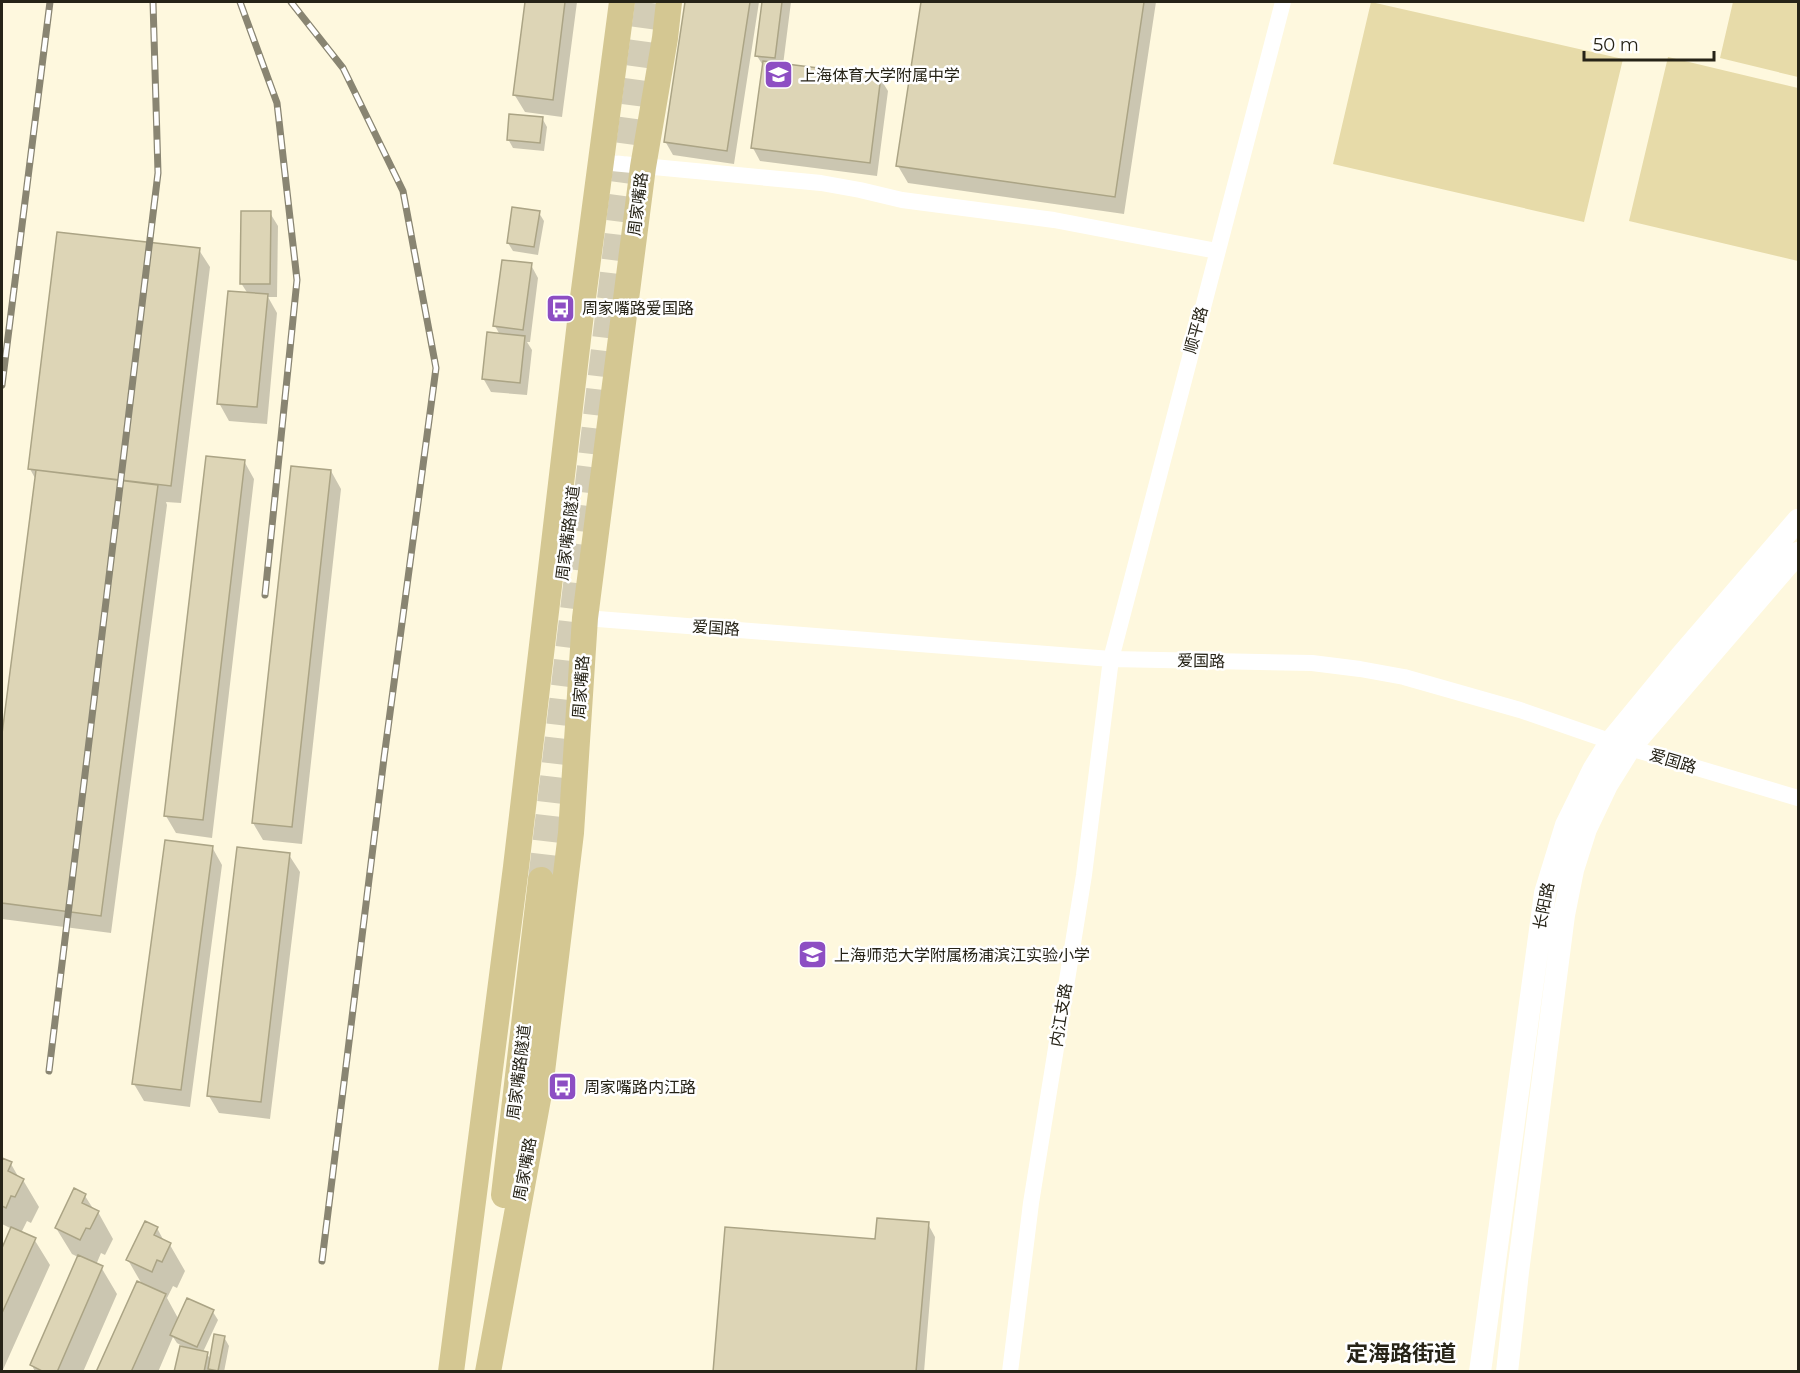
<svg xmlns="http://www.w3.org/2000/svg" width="1800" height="1373" font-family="Montserrat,'Noto Sans SC',sans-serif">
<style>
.green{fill:#e7dba9}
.shadow{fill:#0003}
.building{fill:#ddd5b6;stroke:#aba485;stroke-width:1.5}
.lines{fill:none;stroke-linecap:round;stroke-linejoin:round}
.primary-tunnel{stroke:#d3cdb6;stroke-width:26;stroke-dasharray:26 13;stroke-linecap:butt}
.minor{stroke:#fff;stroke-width:16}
.secondary{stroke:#fff;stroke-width:22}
.primary{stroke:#d4c792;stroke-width:26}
.rail-casing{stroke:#898572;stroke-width:7}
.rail{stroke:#fff;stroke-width:4.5;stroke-dasharray:14;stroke-linecap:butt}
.labels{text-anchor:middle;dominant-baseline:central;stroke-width:5;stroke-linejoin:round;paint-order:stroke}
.poi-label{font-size:16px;fill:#262317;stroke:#fff;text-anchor:start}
.street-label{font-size:16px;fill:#262317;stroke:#fff}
.district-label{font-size:22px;font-weight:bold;fill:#262317;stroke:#fff}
</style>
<rect width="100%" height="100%" fill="#fef8de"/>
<path class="green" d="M 1371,2 L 1623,59 L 1584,222 L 1333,164 Z
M 1733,2 L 1798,2 L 1798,77 L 1720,58 Z
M 1668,57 L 1798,88 L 1798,261 L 1629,221 Z"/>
<path class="shadow" d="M 526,2 L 577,2 L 562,117 L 525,112 L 514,94 Z
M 687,2 L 759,2 L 734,164 L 673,155 L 665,141 Z
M 764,2 L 791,2 L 783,65 L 880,78 L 888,91 L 877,176 L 760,161 L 753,148 L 764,67 L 757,56 Z
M 922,2 L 1156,2 L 1124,214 L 908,183 L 898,166 Z
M 542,118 L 547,127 L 544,151 L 513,148 L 508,139 Z
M 270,213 L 278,226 L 277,297 L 268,297 L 277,313 L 267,424 L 229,421 L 219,403 L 248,294 L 241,283 Z
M 539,213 L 544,221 L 538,255 L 513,251 L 508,243 Z
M 199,250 L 210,267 L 181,503 L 166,502 L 167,505 L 111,933 L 2,919 L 2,746 L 36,480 L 30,469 Z
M 531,265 L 538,278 L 530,342 L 527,342 L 532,350 L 527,395 L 491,392 L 483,378 L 500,335 L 495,326 Z
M 244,461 L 254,479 L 212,838 L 176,833 L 166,816 Z
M 331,471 L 341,489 L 302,844 L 263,840 L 253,823 Z
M 212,847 L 222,865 L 190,1107 L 144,1101 L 134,1084 Z
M 289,855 L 300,872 L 270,1119 L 219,1113 L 209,1096 Z
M 2,1159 L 11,1164 L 19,1178 L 23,1180 L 39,1207 L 31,1223 L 27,1221 L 21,1233 L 34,1239 L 50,1265 L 2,1372 L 2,1252 L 12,1229 L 2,1224 Z
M 85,1196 L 94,1210 L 98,1212 L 113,1239 L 105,1255 L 101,1253 L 96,1265 L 101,1267 L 117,1294 L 83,1372 L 35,1372 L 32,1365 L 78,1257 L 72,1254 L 56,1228 Z
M 928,1224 L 935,1237 L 924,1372 L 714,1372 L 877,1241 Z
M 157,1228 L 165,1243 L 170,1245 L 185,1271 L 177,1288 L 173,1286 L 167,1298 L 179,1320 L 213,1312 L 218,1320 L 203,1352 L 207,1354 L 211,1360 L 224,1337 L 229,1346 L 224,1372 L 210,1370 L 210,1372 L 175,1372 L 182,1346 L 177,1343 L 173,1337 L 158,1372 L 98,1372 L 143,1286 L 128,1260 Z"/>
<path class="building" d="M 525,2 L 565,2 L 553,100 L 513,95 Z
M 685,2 L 750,2 L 727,151 L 664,142 Z
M 762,2 L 782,2 L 775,58 L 755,56 Z
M 921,2 L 1144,2 L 1115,197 L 896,166 Z
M 763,61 L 881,76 L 870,163 L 751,148 Z
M 509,114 L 543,117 L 540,143 L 507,140 Z
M 512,207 L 540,211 L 534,247 L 507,243 Z
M 241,211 L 271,211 L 270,284 L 240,284 Z
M 57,232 L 200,248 L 171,486 L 28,469 Z
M 502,260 L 532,263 L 523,330 L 493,326 Z
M 228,291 L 268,294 L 257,407 L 217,404 Z
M 487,332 L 525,336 L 520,383 L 482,379 Z
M 206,456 L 245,460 L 203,820 L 164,816 Z
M 291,466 L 331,470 L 292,827 L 252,823 Z
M 36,470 L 158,485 L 101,916 L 2,903 L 2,734 Z
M 165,840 L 213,846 L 181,1090 L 132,1084 Z
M 237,847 L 290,853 L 261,1102 L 207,1096 Z
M 2,1158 L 12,1162 L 8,1171 L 24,1179 L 15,1197 L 11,1196 L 6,1208 L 2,1206 Z
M 74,1188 L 86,1194 L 82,1203 L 99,1211 L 90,1229 L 86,1228 L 80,1240 L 55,1228 Z
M 877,1218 L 929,1222 L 916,1372 L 713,1372 L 725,1227 L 875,1239 Z
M 145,1221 L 158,1227 L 154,1235 L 171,1243 L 162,1262 L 157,1260 L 152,1272 L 126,1260 Z
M 11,1227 L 36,1238 L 2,1313 L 2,1248 Z
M 78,1255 L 103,1266 L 57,1372 L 44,1372 L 30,1365 Z
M 137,1281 L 166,1294 L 131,1372 L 96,1372 Z
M 187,1298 L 214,1310 L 197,1347 L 170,1335 Z
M 214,1334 L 225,1336 L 218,1371 L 208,1369 Z
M 180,1346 L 208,1352 L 204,1372 L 174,1372 Z"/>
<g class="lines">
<path class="primary-tunnel" d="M 541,880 L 622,198 L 648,2"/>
<path class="minor" d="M 601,162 L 821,183 L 860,190 L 902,200 L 1054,220 L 1217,251
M 585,618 L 1111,659 L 1312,663 L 1360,669 L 1404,677 L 1520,710 L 1630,748 L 1798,798
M 1010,1372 L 1031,1203 L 1084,875 L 1111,659 L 1283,2"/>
<path class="secondary" d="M 1480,1372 L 1545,893 L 1566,825 L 1593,770 L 1611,741 L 1680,657 L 1798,520
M 1507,1372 L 1518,1272 L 1564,915 L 1573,870 L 1586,829 L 1607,785 L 1630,748 L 1798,553"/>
<path class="primary" d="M 504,1195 L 541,880
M 451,1372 L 516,867 L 582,305 L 622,2
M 488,1372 L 540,1088 L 571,833 L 585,618 L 643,167 L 665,38 L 669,2"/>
<defs>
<path id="rail" d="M 240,2 L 277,103 L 297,280 L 265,595
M 291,2 L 343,68 L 403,191 L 436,368 L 384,758 L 322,1261
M 2,385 L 50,2
M 49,1071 L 158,173 L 153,2"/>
</defs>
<use href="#rail" class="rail-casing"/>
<use href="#rail" class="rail"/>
</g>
<defs>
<symbol id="school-square" viewBox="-11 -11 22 22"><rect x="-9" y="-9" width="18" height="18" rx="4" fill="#8d4ec3" stroke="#fff"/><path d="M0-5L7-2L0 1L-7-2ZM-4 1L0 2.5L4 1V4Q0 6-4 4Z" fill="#fff"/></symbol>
<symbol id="bus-square" viewBox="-11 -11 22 22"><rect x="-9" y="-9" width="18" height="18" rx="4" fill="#8d4ec3" stroke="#fff"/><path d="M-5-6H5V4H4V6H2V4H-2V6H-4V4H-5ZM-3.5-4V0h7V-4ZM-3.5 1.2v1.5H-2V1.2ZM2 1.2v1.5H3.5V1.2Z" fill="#fff"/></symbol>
</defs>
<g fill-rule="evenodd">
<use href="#school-square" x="762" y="58" width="33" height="33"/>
<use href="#bus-square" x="544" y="292" width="33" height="33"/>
<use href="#school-square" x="796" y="938" width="33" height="33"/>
<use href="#bus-square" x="546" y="1070" width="33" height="33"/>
</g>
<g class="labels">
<g class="poi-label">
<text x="800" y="75">上海体育大学附属中学</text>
<text x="582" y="308">周家嘴路爱国路</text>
<text x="834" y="955">上海师范大学附属杨浦滨江实验小学</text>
<text x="584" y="1087">周家嘴路内江路</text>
</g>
<g class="street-label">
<text transform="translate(638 204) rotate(-83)">周家嘴路</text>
<text transform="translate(1196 330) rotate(-75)">顺平路</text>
<text transform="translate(568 533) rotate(-83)">周家嘴路隧道</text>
<text transform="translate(716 628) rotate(4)">爱国路</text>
<text transform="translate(1201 661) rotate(1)">爱国路</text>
<text transform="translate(581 687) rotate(-86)">周家嘴路</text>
<text transform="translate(1673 761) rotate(17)">爱国路</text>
<text transform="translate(1544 906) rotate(-79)">长阳路</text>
<text transform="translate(1061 1015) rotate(-81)">内江支路</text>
<text transform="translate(519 1072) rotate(-83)">周家嘴路隧道</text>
<text transform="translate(525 1169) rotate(-80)">周家嘴路</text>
</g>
<g class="district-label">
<text x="1401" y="1353">定海路街道</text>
</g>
</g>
<rect width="1800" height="1373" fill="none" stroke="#262317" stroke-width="6"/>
<path d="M1584 51v9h130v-9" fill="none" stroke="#262317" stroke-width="3"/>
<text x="1593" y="51" font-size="18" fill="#262317" stroke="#ffffff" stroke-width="4.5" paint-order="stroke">50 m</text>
</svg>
